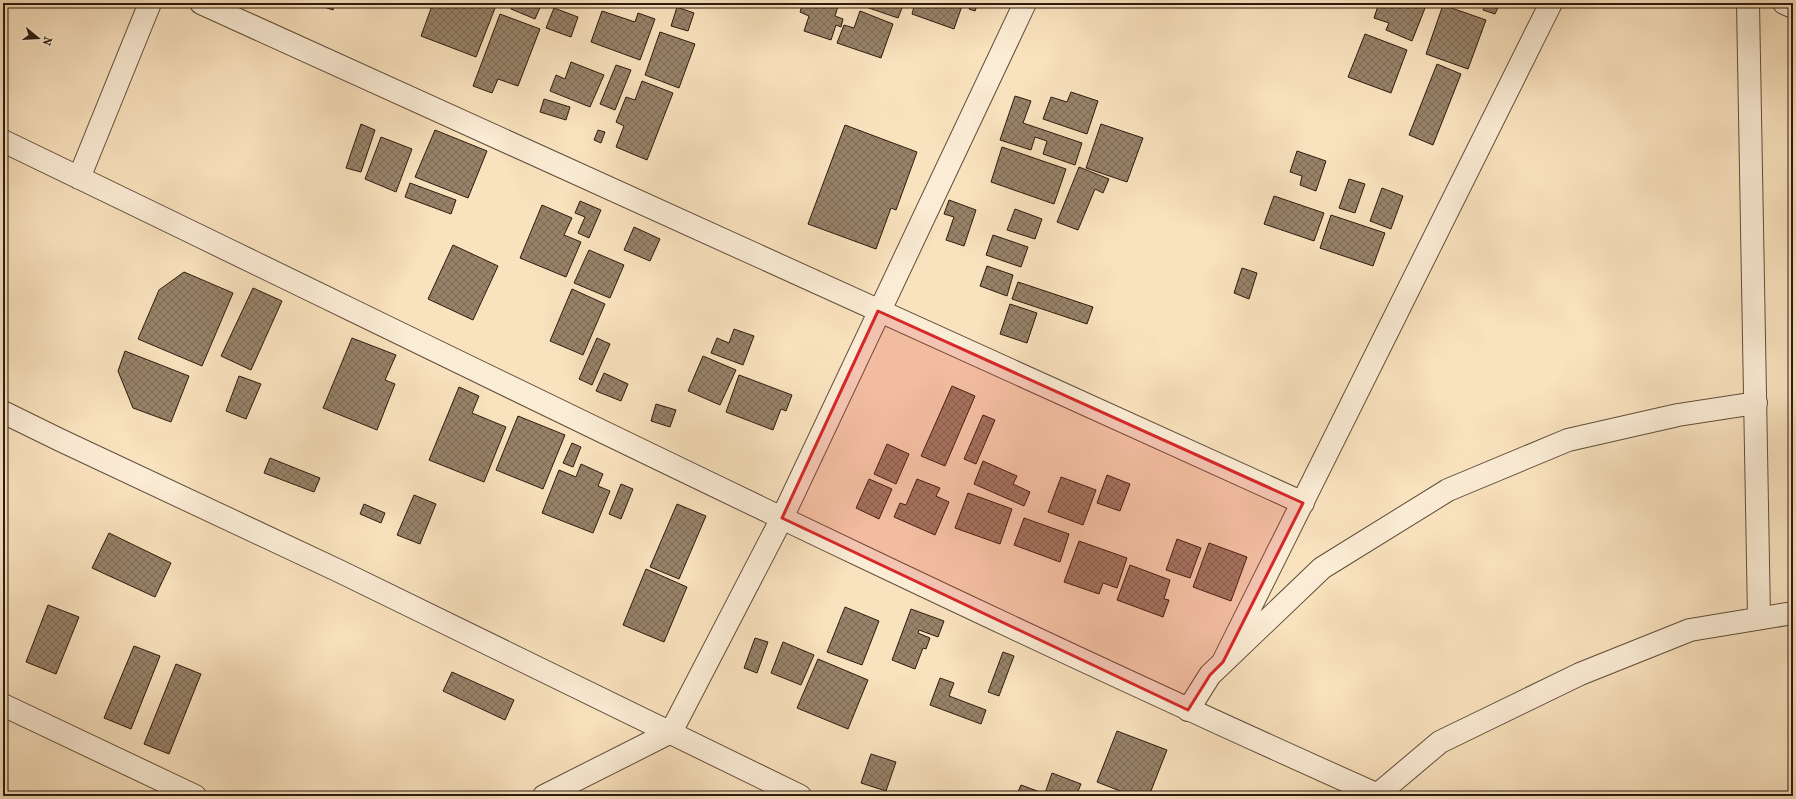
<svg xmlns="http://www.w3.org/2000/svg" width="1796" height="799" font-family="'IM FELL French Canon',serif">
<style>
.building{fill:url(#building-cross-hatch);stroke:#2d1b0d}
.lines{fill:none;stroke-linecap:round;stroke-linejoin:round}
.street-casing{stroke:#604d39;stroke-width:24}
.street{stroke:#fbecd5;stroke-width:22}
.marked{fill:#d62828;fill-opacity:0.2;stroke:#d62828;stroke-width:3;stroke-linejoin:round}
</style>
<defs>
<pattern id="building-cross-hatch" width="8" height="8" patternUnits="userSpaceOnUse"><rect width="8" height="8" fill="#978269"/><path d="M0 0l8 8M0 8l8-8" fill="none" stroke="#7c6a55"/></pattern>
</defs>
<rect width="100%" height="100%" fill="#f9e2be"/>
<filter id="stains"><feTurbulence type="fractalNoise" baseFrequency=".005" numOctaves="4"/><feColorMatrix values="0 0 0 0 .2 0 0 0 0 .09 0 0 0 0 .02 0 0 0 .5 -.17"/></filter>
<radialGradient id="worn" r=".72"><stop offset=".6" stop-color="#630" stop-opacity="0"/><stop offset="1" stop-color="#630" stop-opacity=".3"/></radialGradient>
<path class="building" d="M 312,3 L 335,3 L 333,10 Z
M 433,3 L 497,3 L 476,57 L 421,36 Z
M 513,3 L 542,3 L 535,19 L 511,9 Z
M 803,3 L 816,6 L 816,3 L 839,3 L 835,16 L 843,19 L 841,27 L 836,25 L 831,40 L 804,31 L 809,16 L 800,12 Z
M 864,3 L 904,3 L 898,18 L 863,6 Z
M 915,3 L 963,3 L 954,29 L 912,14 Z
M 971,3 L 978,3 L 975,11 L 969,9 Z
M 1379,3 L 1427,3 L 1412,41 L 1386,30 L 1389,23 L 1374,18 Z
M 1486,3 L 1500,3 L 1495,14 L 1483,10 Z
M 1443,5 L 1486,20 L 1468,69 L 1426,54 Z
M 677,7 L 694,13 L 688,31 L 671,26 Z
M 554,8 L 578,17 L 571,37 L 546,28 Z
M 602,11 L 635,22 L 638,13 L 655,19 L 640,60 L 591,42 Z
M 860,11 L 893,24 L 881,58 L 837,43 L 844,25 L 854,28 Z
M 500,14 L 540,29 L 518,86 L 498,79 L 492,93 L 473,86 Z
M 660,32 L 695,44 L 679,88 L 645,75 Z
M 1365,34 L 1407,50 L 1391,93 L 1348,77 Z
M 571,62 L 604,75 L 590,107 L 550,91 L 556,75 L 565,79 Z
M 1437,64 L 1461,74 L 1433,145 L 1409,135 Z
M 616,65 L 631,70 L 615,110 L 600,104 Z
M 642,81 L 673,93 L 647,160 L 616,147 L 624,126 L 616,122 L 626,97 L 635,100 Z
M 1071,92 L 1098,101 L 1087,134 L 1043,119 L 1051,97 L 1067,102 Z
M 1015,96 L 1031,101 L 1023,123 L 1082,143 L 1075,165 L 1043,154 L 1047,141 L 1035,137 L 1031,150 L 1000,140 Z
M 544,99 L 570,107 L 566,120 L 540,112 Z
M 361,124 L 375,130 L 361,172 L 346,168 Z
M 1101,124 L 1143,138 L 1127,182 L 1086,168 Z
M 845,125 L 917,152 L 896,210 L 891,208 L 876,249 L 808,224 Z
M 435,130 L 487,151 L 468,198 L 415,177 Z
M 598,130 L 605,132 L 601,143 L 594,140 Z
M 381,137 L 412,149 L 396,192 L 365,179 Z
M 1002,147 L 1066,169 L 1054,204 L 991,182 Z
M 1297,151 L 1326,161 L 1316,191 L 1300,185 L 1302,176 L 1290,172 Z
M 1079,167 L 1109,179 L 1103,193 L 1095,189 L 1078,230 L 1057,222 Z
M 1349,179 L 1365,184 L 1355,213 L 1339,208 Z
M 410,183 L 456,200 L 451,214 L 405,197 Z
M 1382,188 L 1403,196 L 1391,229 L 1370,221 Z
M 1274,196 L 1324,213 L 1314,241 L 1264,224 Z
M 949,200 L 976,210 L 964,246 L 946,240 L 954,217 L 944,214 Z
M 580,201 L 601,210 L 589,238 L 578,233 L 585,217 L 575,213 Z
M 542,205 L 572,218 L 564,235 L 581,242 L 566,277 L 520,258 Z
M 1015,209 L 1042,219 L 1035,239 L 1007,230 Z
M 1331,215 L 1385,233 L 1373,266 L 1320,248 Z
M 634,227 L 660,239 L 650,261 L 624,250 Z
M 993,235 L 1028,247 L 1021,267 L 986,255 Z
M 453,245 L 498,266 L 473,320 L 428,299 Z
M 589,250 L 624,265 L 610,298 L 574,283 Z
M 987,266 L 1013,275 L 1007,296 L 980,286 Z
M 1242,268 L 1257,273 L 1249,299 L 1234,293 Z
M 184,272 L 233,293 L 202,366 L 138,339 L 159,290 Z
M 1018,282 L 1093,307 L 1087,324 L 1012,299 Z
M 253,288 L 282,301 L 251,370 L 221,356 Z
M 572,289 L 605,304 L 583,355 L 550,341 Z
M 1010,304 L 1037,313 L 1027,343 L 1000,334 Z
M 734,329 L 754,336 L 743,365 L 711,353 L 717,338 L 729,343 Z
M 352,338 L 396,355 L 385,380 L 395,384 L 377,430 L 323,408 Z
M 597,338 L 610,344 L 592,385 L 579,379 Z
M 125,351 L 189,376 L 171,422 L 133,408 L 118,371 Z
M 703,356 L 736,370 L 720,405 L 688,391 Z
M 604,373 L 628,384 L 621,401 L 596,391 Z
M 739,375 L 792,395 L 786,411 L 781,409 L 773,430 L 726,412 Z
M 239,376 L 261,384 L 246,419 L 226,411 Z
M 952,386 L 975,396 L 945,466 L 921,456 Z
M 459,387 L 479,396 L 472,413 L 506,427 L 484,482 L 429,460 Z
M 656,404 L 676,410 L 670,427 L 651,421 Z
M 983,415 L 995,420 L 976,464 L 964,459 Z
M 518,416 L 565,435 L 543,489 L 496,470 Z
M 572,443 L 581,447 L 573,467 L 563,463 Z
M 887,444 L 909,454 L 896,484 L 874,474 Z
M 270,458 L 320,478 L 314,492 L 264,473 Z
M 983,461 L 1017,476 L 1013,484 L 1030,492 L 1024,506 L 974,484 Z
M 581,464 L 603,474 L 598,486 L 610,491 L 593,533 L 542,513 L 559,470 L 576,477 Z
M 1107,475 L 1130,484 L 1120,511 L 1097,503 Z
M 1061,477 L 1096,490 L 1083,525 L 1048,512 Z
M 869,479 L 892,489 L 879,519 L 856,508 Z
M 917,479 L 940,488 L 936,496 L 949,502 L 935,535 L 894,517 L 900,503 L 906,505 Z
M 621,484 L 633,489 L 621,519 L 609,514 Z
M 968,493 L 1012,509 L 1000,544 L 955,528 Z
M 414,495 L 436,504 L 420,544 L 397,535 Z
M 364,504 L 385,513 L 381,523 L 360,514 Z
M 677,504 L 706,516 L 679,579 L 650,567 Z
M 1024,518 L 1069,534 L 1060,562 L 1014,545 Z
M 109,533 L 171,563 L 155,597 L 92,568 Z
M 1177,539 L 1201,548 L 1190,578 L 1166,570 Z
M 1079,541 L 1127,558 L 1117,588 L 1103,583 L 1099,594 L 1064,582 Z
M 1209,543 L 1247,557 L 1231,601 L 1193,587 Z
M 1130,565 L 1170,580 L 1164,599 L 1169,600 L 1163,617 L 1117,600 Z
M 646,569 L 687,587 L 664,642 L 623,625 Z
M 48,605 L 79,617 L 56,674 L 26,662 Z
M 845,607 L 879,621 L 862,665 L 827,652 Z
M 911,609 L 944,621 L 938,637 L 919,630 L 918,633 L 930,638 L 926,649 L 923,648 L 915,669 L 892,660 Z
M 755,638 L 768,642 L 757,673 L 744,668 Z
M 783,642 L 814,655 L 801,685 L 771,673 Z
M 134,646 L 160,656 L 131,729 L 104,718 Z
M 1003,652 L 1014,656 L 999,696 L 988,692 Z
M 818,659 L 868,680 L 848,729 L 797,708 Z
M 176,664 L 201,674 L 169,754 L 144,744 Z
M 452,672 L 514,700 L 505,720 L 443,691 Z
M 940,678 L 954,683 L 949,696 L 986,710 L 981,724 L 930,705 Z
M 1117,731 L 1167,750 L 1149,796 L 1133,796 L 1097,782 Z
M 871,754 L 896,762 L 886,791 L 861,783 Z
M 1052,773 L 1081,784 L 1076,796 L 1044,796 Z
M 1021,785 L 1040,792 L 1038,796 L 1016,796 Z"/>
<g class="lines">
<defs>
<path id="street" d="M 201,3 L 1303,503
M 1748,3 L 1759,618
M 1784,3 L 1793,7
M 3,141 C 460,361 914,588 1378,795
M 79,178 L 150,3
M 3,412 L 60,440 L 339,571 L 800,796
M 1223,662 L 1551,3
M 3,705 L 195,796
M 1188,710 L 1210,675 L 1322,568 L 1448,490 L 1568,440 L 1678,415 L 1756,403
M 544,796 L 671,732 L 782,518 L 1025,3
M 1376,796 L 1440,742 L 1580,674 L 1690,630 L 1793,613"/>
</defs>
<use href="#street" class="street-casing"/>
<use href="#street" class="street"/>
</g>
<path class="marked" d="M 878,311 L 1303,503 L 1223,662 L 1210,675 L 1188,710 L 782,518 Z"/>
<rect width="1796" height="799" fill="none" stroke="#f9e2be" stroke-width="16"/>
<rect x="4" y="4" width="1788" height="791" fill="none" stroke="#2d1b0d" stroke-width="2"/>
<rect x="8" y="8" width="1780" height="783" fill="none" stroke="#2d1b0d"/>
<g transform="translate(38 38) rotate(108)" stroke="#fbecd5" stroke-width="3" paint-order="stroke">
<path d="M0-3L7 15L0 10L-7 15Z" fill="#2d1b0d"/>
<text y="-6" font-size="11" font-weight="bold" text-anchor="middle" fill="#2d1b0d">N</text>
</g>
<rect width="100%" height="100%" filter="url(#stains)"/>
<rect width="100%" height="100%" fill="url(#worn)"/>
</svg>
